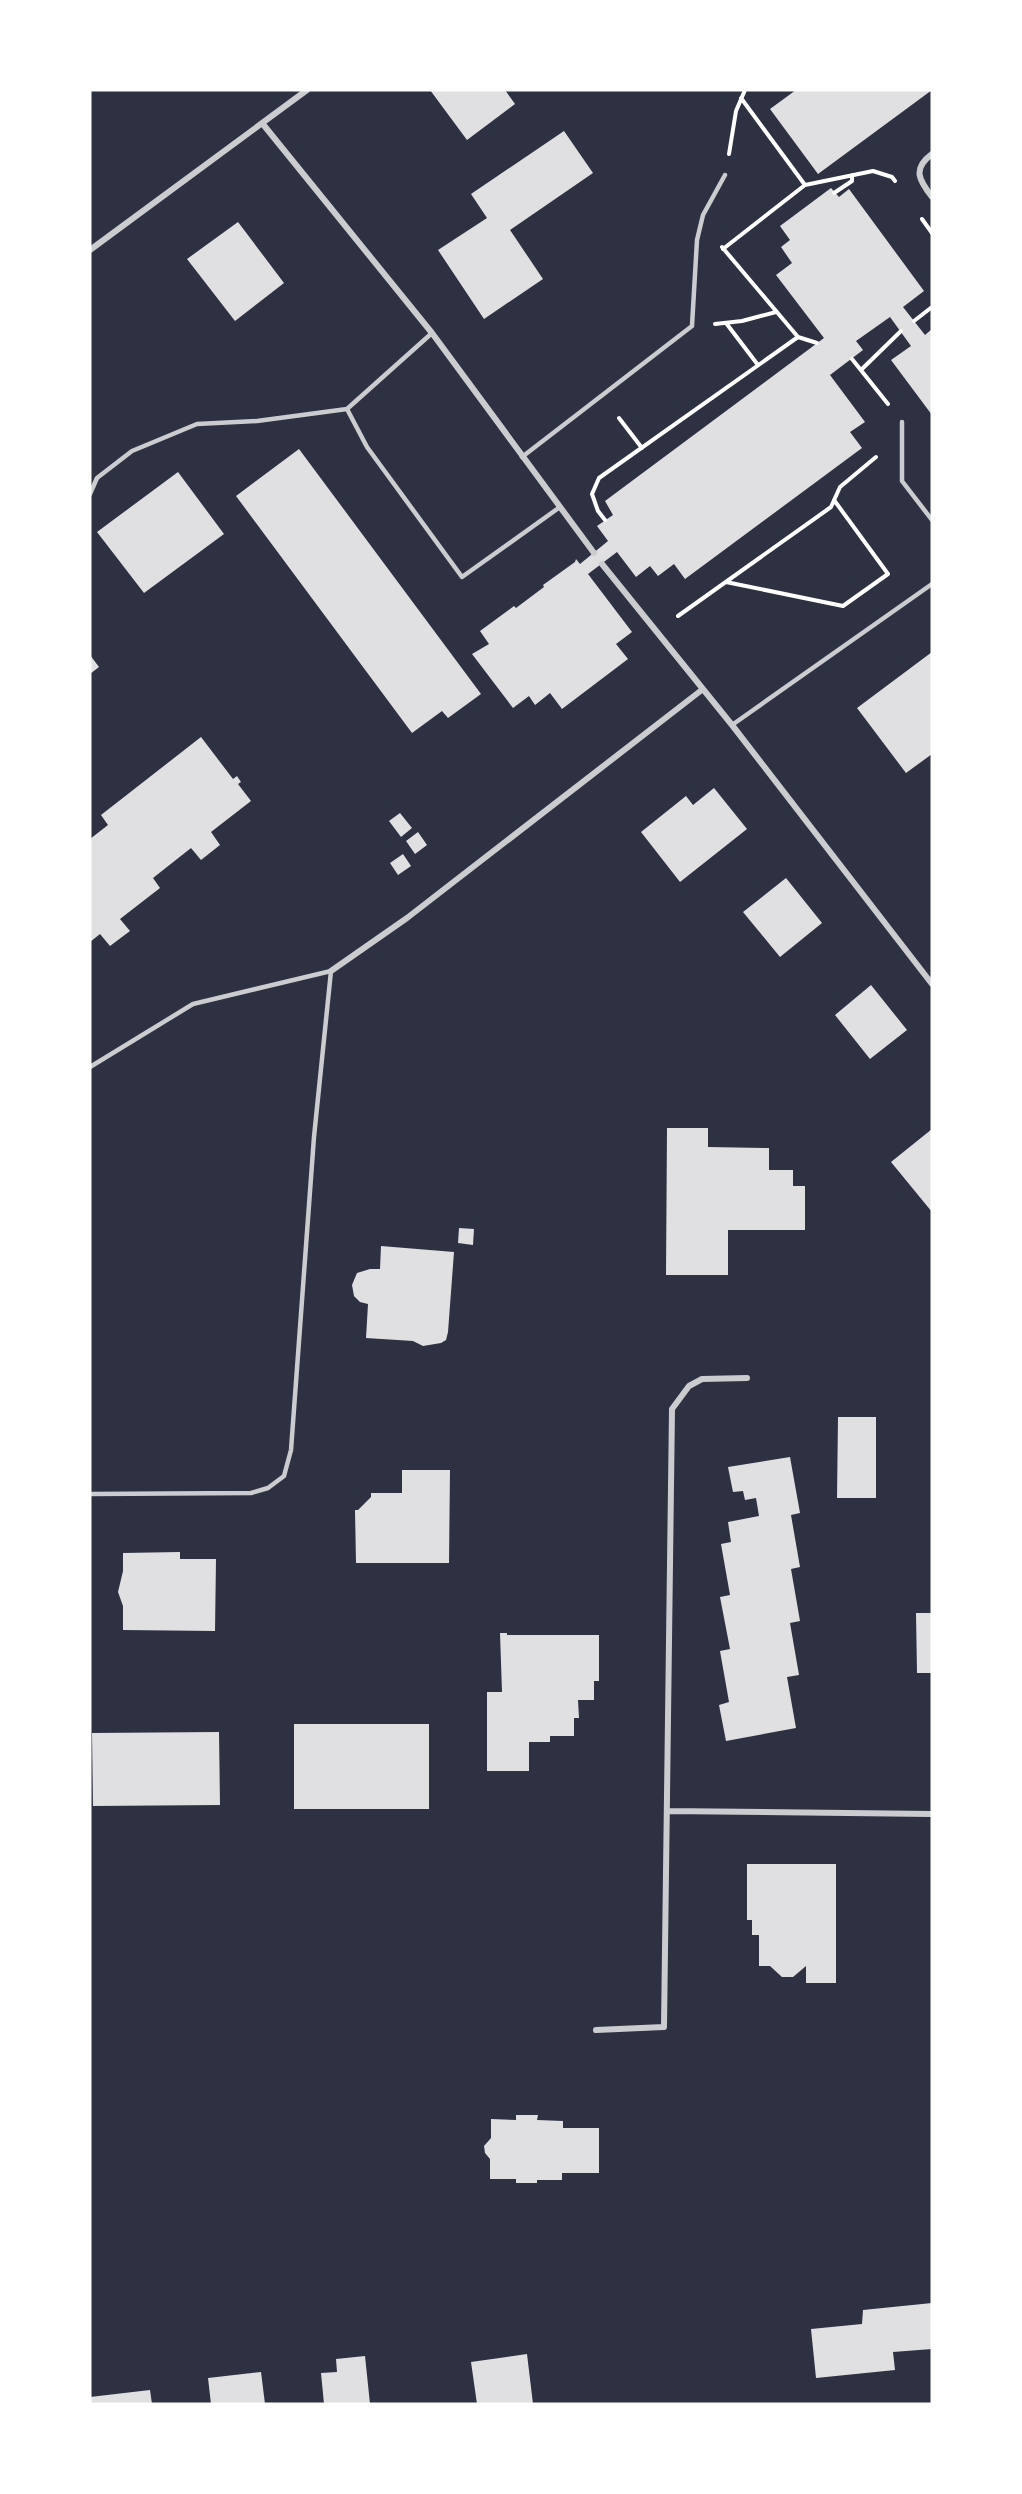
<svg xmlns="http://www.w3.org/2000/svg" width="1022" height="2494" font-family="'Space Grotesk',sans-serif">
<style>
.building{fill:#e0e0e3}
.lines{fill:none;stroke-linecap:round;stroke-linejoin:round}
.path{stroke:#fff;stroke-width:4}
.service{stroke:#caccd0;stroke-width:4.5}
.minor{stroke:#caccd0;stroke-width:6}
</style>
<rect width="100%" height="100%" fill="#2d3142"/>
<path class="building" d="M 430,90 L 505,90 L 515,104 L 467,140 Z
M 796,90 L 932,90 L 818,174 L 770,109 Z
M 564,131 L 593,173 L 510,230 L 543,279 L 484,319 L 438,250 L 487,218 L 471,194 Z
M 831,188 L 839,197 L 849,189 L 924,291 L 903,307 L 925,335 L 932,329 L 932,415 L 891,360 L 911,346 L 890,317 L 856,341 L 863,350 L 830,375 L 865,422 L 850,432 L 862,448 L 685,579 L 674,564 L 658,576 L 650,566 L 636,577 L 617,552 L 588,574 L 632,632 L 616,644 L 628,659 L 562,709 L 550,693 L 535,705 L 529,696 L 513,708 L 472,654 L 489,644 L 480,631 L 514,606 L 516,608 L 544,587 L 543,585 L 575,562 L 576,559 L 580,564 L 608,541 L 597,526 L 613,515 L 605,501 L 824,338 L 776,275 L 792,263 L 781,247 L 790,240 L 780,226 Z
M 238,222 L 284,283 L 235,321 L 187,259 Z
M 299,449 L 481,694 L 448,718 L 442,711 L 412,733 L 236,496 Z
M 178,472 L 224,534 L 144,593 L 97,532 Z
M 932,652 L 932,754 L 906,773 L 857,708 Z
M 90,655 L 99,667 L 90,674 Z
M 201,737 L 233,779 L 237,776 L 241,782 L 238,784 L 251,801 L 211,832 L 220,845 L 201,860 L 191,848 L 153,878 L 160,888 L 120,919 L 130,931 L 110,946 L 100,934 L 90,942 L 90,839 L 108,825 L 101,815 Z
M 714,788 L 747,829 L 680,882 L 641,832 L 686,796 L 693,805 Z
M 400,813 L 412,828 L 401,837 L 389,821 Z
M 418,832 L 427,845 L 415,854 L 406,841 Z
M 403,854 L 411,866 L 398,875 L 390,863 Z
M 786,878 L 822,923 L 780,957 L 743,912 Z
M 871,985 L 907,1030 L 870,1059 L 835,1015 Z
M 667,1128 L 708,1128 L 708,1147 L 769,1148 L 769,1170 L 793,1170 L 793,1186 L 805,1186 L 805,1230 L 728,1230 L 728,1275 L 666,1275 Z
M 932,1129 L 932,1212 L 891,1162 Z
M 459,1228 L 474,1229 L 473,1245 L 458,1243 Z
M 381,1246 L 454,1252 L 448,1332 L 446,1340 L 441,1343 L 423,1346 L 413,1341 L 366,1338 L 368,1304 L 360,1302 L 354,1296 L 352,1285 L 357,1273 L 370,1269 L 380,1269 Z
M 838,1417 L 876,1417 L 876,1498 L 837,1498 Z
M 790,1457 L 800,1513 L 791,1515 L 800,1567 L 791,1569 L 800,1621 L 790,1623 L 799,1675 L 787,1677 L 796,1728 L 726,1741 L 719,1705 L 729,1702 L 720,1651 L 730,1649 L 720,1597 L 730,1595 L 721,1544 L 731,1542 L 728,1522 L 759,1516 L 756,1498 L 745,1500 L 743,1491 L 733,1492 L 728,1467 Z
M 402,1470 L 450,1470 L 449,1563 L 356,1563 L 355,1510 L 358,1510 L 371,1497 L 371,1493 L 402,1493 Z
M 180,1552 L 180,1559 L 216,1559 L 215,1631 L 123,1630 L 123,1606 L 118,1592 L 123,1571 L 123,1553 Z
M 916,1613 L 932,1613 L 932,1673 L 917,1673 Z
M 500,1633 L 507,1633 L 507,1635 L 599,1635 L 599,1681 L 594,1681 L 594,1700 L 578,1700 L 579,1718 L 574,1718 L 574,1736 L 550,1736 L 550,1742 L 529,1742 L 529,1771 L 487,1771 L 487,1692 L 502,1692 Z
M 294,1724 L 429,1724 L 429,1809 L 294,1809 Z
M 219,1732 L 220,1805 L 93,1806 L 92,1733 Z
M 747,1864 L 836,1864 L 836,1983 L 806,1983 L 806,1966 L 793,1977 L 782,1977 L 770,1966 L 759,1966 L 759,1935 L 752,1935 L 752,1920 L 747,1920 Z
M 516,2115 L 538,2115 L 537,2120 L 563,2121 L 563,2128 L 599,2128 L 599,2173 L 562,2173 L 562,2180 L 537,2180 L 537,2183 L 516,2183 L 516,2179 L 490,2179 L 490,2159 L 485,2153 L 484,2146 L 491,2138 L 491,2119 L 516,2120 Z
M 932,2303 L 932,2349 L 893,2352 L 895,2370 L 816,2378 L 811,2329 L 862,2324 L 863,2310 Z
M 527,2354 L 533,2404 L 477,2404 L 471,2362 Z
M 365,2356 L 370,2404 L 324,2404 L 321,2373 L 337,2372 L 336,2359 Z
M 261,2372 L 265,2404 L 211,2404 L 208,2378 Z
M 150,2390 L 152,2404 L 90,2404 L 90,2397 Z"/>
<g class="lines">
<path class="path" d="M 741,98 L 805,185
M 729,154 L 736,111 L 745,90
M 834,193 L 852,181 L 852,175
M 922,219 L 932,233
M 722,247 L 798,337 L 817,343
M 723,249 L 805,185 L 873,171 L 892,177 L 895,181
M 914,321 L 932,307
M 726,323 L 758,365
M 715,324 L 742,321 L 776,312
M 852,359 L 888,404
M 862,369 L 901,331
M 619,418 L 642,448
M 605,520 L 598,511 L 592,494 L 599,478 L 798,337
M 726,582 L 843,606 L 888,574 L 834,500
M 678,616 L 831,507 L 840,487 L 876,457"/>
<path class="service" d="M 432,333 L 347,409 L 367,447 L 462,577 L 560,507
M 902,422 L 902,481 L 932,520
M 522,457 L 692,326 L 697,240 L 703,215 L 725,175
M 90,494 L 97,478 L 132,451 L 197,424 L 257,421 L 347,409
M 732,725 L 932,584
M 90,1067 L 193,1004 L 331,971 L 314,1137 L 291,1450 L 284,1476 L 268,1488 L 251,1493 L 90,1494"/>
<path class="minor" d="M 262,123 L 432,333 L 594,553
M 932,154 C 912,169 919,180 932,197
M 90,250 L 307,90
M 602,564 L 732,725 L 932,984
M 331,971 L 407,918 L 703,689
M 667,1811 L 932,1814
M 596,2030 L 664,2027 L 672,1409 L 689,1386 L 702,1379 L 747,1378"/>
</g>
<rect width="1022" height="2494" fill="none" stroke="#ffffff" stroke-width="183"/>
</svg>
